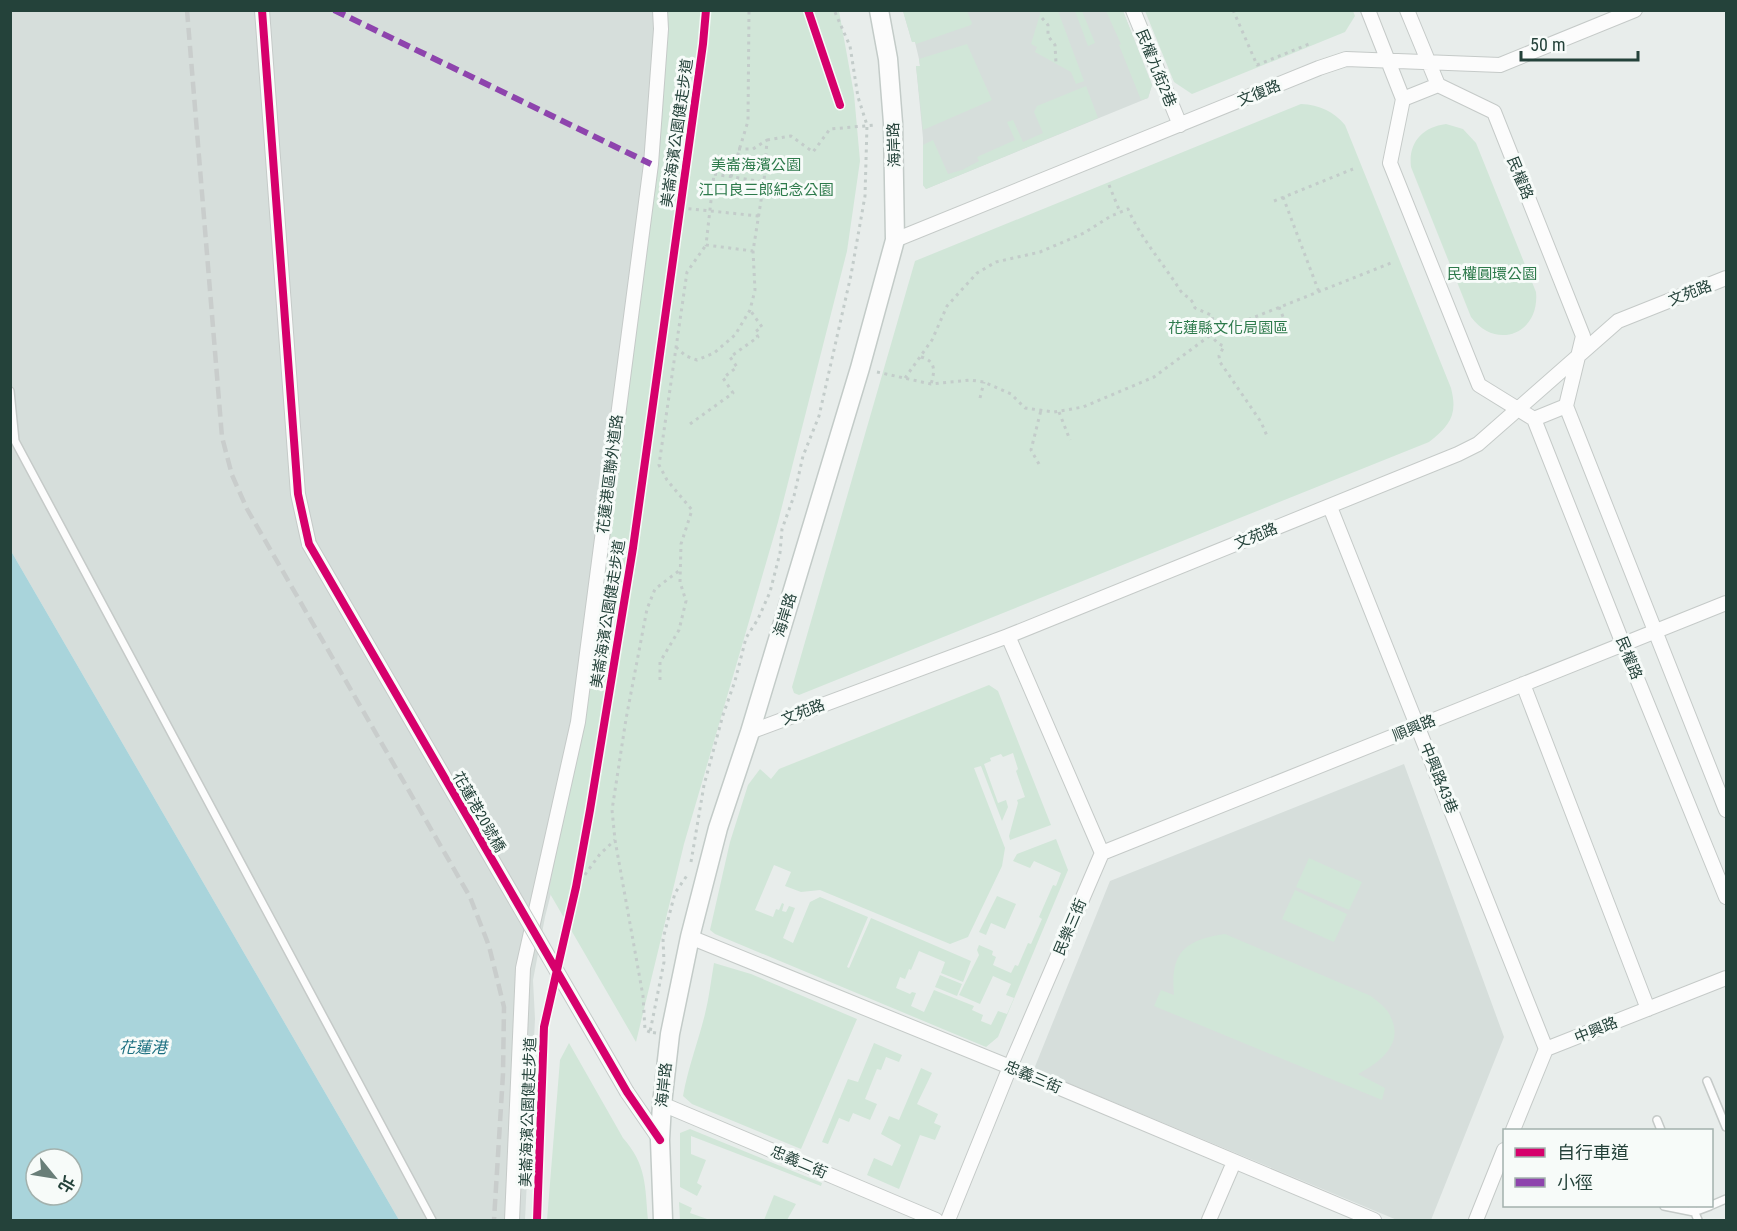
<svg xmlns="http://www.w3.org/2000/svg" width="1737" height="1231" font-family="'Roboto Condensed','Noto Sans TC',sans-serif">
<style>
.built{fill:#d6dedb}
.green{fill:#d1e6d8}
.water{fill:#a9d4db;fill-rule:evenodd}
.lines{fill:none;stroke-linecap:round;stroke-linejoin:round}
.lane-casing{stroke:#c5cac8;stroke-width:10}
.street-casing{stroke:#c5cac8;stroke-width:16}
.secondary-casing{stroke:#c3cbc8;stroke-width:21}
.path{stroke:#c3ccca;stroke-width:3;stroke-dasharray:3 4.5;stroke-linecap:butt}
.lane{stroke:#fcfcfc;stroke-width:7}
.street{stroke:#fcfcfc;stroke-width:14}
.secondary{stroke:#fcfcfc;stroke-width:18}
.rail{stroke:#c9cdcc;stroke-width:4.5;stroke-dasharray:12 6;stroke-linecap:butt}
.street-bridge-casing{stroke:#c5cac8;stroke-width:16;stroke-linecap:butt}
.street-bridge{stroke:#fcfcfc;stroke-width:14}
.quiet{stroke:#8e44ad;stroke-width:6;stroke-dasharray:12 6;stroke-linecap:butt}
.cycleway-casing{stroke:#f7fbf9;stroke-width:11}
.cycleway{stroke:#d6006c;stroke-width:8}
.labels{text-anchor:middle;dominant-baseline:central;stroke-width:6;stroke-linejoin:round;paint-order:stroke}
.street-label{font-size:15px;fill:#24423a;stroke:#f7fbf9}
.park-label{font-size:15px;fill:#2d7a4b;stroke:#f7fbf9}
.water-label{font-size:16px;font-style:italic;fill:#1c6f80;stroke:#f7fbf9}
</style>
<rect width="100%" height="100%" fill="#e8edeb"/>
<path class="built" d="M 10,11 L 667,11 L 566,834 L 545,917 L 533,980 L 535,1019 L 525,1220 L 399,1220 L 11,551 Z
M 903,11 L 1123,11 L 1152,85 L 1148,98 L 926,189 L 923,185 L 923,138 L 916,66 L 920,66 L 919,59 L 915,42 L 912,42 Z
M 1404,764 L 1504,1037 L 1431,1220 L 1397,1220 L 1034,1069 L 1110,881 Z"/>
<path class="green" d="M 664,11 L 839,11 L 854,94 L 860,161 L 847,251 L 778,522 L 684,844 L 636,1042 L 549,892 L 585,694 Z
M 903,11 L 967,11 L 972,23 L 971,25 L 916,44 L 915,42 L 912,42 Z
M 1041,11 L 1058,11 L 1084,81 L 1076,84 L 1071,72 L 1035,52 L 1037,47 L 1031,44 Z
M 1082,11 L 1095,43 L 1088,46 L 1075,11 Z
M 1106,11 L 1123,11 L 1152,85 L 1148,98 L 1141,100 L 1119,45 L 1121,44 Z
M 1353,11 L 1355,16 L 1345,32 L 1192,94 L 1174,82 L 1145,11 Z
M 967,44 L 992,100 L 923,130 L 916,66 L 920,66 L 919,59 Z
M 1086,86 L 1098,118 L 926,189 L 923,185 L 923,145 L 933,140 L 948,174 L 962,170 L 979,161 L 977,157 L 1015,140 L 1007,122 L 1013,120 L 1023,142 L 1043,133 L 1034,112 L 1037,106 Z
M 1301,104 C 1320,105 1333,111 1345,125 L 1451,388 C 1458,415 1450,425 1429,442 L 799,695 L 794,693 L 792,687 L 915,261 Z
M 1446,124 L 1463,129 L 1476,143 L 1536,292 C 1540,334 1496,351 1471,317 L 1411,167 C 1408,143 1422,127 1446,124 Z
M 989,685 L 998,691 L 1051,825 L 1010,840 L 1009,836 L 1018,803 L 1017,800 L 1025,797 L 1016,771 L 1018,769 L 1013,753 L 1003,757 L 1001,754 L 990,758 L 991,761 L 984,764 L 998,803 L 1006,800 L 1008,807 L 1002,821 L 981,766 L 974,768 L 1005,848 L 1002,866 L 968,937 L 950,944 L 820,890 L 801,892 L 785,886 L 791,872 L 774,865 L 755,910 L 773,917 L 776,909 L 779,910 L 782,903 L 784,904 L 782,911 L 786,912 L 789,906 L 795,908 L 783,938 L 793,943 L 810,902 L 820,897 L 868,917 L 847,967 L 849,968 L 871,918 L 971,961 L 963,982 L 941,973 L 945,962 L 919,951 L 911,970 L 909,969 L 905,979 L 900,977 L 896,988 L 910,994 L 912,992 L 916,993 L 911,1006 L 924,1012 L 934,990 L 974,1006 L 972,1010 L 983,1015 L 981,1021 L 991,1025 L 998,1011 L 1007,1014 L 1014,998 L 1006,995 L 1011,984 L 993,976 L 980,1004 L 959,995 L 979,955 L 977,950 L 979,945 L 993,951 L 992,955 L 996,957 L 993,965 L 1011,973 L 1015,965 L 1018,966 L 1028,943 L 1031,944 L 1042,919 L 1039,917 L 1053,885 L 1056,886 L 1061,873 L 1034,861 L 1030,868 L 1013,861 L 1017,854 L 1056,839 L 1068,870 L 998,1037 L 986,1047 L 715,934 L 710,930 L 730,842 L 748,785 L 760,769 L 771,779 L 779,769 Z
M 1309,858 L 1362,882 L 1349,910 L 1296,887 Z
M 1295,890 L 1347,914 L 1334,942 L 1282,919 Z
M 997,896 L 1016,904 L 1005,929 L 991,923 L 986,935 L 979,932 Z
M 1225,934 L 1371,996 C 1377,1001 1384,1006 1388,1012 C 1407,1042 1381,1062 1358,1074 L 1385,1088 L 1382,1100 L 1154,1006 L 1161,990 L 1174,995 C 1170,953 1184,940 1225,934 Z
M 714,963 L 751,974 L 857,1019 L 801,1149 L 692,1104 L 683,1096 C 688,1068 698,1042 705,1014 C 709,998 711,980 714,963 Z
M 940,975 L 962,984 L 957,996 L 935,987 Z
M 569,1043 L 623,1138 C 647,1165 645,1187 648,1220 L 547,1220 L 560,1060 Z
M 874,1043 L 902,1055 L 899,1062 L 886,1057 L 881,1070 L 877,1069 L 865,1099 L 877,1104 L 870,1120 L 853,1113 L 849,1122 L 839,1118 L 828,1144 L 822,1142 L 848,1079 L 858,1082 Z
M 921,1068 L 932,1073 L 917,1104 L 938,1114 L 934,1123 L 941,1126 L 935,1140 L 920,1135 L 899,1189 L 867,1175 L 874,1158 L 892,1166 L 901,1145 L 881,1134 L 889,1116 L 899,1120 Z
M 690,1129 L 822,1183 L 821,1186 L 691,1136 L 691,1154 L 706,1160 L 697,1183 L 702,1186 L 697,1196 L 680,1187 L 680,1133 Z
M 774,1195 L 796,1204 L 787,1220 L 764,1220 Z
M 679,1202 L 692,1208 L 690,1213 L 710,1220 L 680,1220 Z"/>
<path class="water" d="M 11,551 L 399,1220 L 11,1220 ZM 36,1159 L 72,1159 L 72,1195 L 36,1195 Z"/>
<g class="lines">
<defs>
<path id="lane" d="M 10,391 L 15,441 L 432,1220
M 1707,1081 L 1726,1127
M 1657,1120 L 1661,1130
M 1712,1205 L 1726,1199
M 1664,1206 L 1694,1212 L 1710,1206
M 1692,1206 L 1698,1220"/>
<path id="street" d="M 262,10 L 298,494 L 309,544
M 1133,10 L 1180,125
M 1368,10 L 1403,99 L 1390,163 L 1479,385 L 1534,419 L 1623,644 L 1726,897
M 1407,10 L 1438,85 L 1494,112 L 1583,336 L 1566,406 L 1726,810
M 1403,99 L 1438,85
M 895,240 L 1319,68 L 1346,59 L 1500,65 L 1635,10
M 1534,419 L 1566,406
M 1330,507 L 1546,1049
M 1523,684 L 1648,1009
M 750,732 L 1008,636 L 1458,454 L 1478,444 L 1618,321 L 1726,278
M 1102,853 L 1726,603
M 690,937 L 1010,1067 L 1374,1220
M 627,1092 L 660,1140
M 662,1104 L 936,1220
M 1513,1130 L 1546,1049 L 1726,978
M 512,1220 L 523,968 L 578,722 L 651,164 L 661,29 L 660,10
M 948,1220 L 1010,1067 L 1102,853 L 1008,636
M 1209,1220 L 1234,1162
M 1476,1220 L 1504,1150"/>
<path id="secondary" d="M 663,1220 L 660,1140 L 662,1104 L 670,1034 L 690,937 L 718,828 L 750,732 L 860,368 L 895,240 L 893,123 L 888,59 L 879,10"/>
</defs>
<use href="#lane" class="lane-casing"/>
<use href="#street" class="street-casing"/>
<use href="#secondary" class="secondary-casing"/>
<path class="path" d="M 1233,10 L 1257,65 L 1309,44
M 1042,18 L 1048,25 L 1048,36 L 1055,45 L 1056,63
M 767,140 L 791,136 L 813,152 L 830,129 L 876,125
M 738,149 L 753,149 L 767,140 L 764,182
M 714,174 L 764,182 L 753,251 L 706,245 Z
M 731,177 L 748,121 L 749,10
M 1109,185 L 1120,212
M 1283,197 L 1319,292
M 1274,201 L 1353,169
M 681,208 L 759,216
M 1279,307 L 1288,329
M 676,347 L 686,356 L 697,360 L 714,353 L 735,335 L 750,310 L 755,290 L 753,251
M 921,357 C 936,361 935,371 931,384
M 877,372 L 931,384 L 970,380 L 984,382 L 1011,394 L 1025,408 L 1054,412 L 1083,407 L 1154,377 L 1212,334 L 1391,263
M 905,378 L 932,340 L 947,306 L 977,273 L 996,262 L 1040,252 L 1084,233 L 1111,216 L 1128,209 C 1141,239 1163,263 1180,290 C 1186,299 1190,294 1195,308 L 1213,316 C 1210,328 1210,342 1224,346 L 1219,356 L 1220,362 L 1261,422 L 1267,436
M 980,398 L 984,382
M 1059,412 L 1070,440
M 690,424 L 733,393 L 723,378 L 737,367 L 730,357 L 758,337 L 755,332 L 762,327 L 750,310
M 1039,464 L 1031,450 L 1041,410
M 660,680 L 660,662 L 679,630 L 686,601 L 680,582 L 681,544 L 692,510 L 667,480 L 659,465 L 687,272 L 706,245
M 691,862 L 704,785 L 723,715 L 735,681 L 746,638 L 758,619 L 770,592 L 780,553 L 782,529 L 794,496 L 803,456 L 819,416 L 851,275 L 865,196 L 867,125 L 858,97 L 850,46 L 834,10
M 576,887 L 600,854 L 615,840
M 650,1032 L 645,1030 L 643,996 L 615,840 L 612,810 L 626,719 L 647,609 L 655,589 L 680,570
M 656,1033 L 650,1032 L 664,962 L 663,939 L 675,893 L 688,874"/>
<use href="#lane" class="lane"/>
<use href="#street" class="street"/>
<use href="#secondary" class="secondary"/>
<path class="rail" d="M 187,10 L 222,437 L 232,475 L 247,509 L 470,897 L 489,946 L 504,1007 L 503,1074 L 494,1220"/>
<defs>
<path id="street-bridge" d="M 309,544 L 627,1092"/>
</defs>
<use href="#street-bridge" class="street-bridge-casing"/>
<use href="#street-bridge" class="street-bridge"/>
<path class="quiet" d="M 334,10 L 651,164"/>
<defs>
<path id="cycleway" d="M 262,10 L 298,494 L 309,544 L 627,1092 L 660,1140
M 808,10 L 840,105
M 537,1220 L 544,1027 L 576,887 L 590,810 L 633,548 L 703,44 L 706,10"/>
</defs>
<use href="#cycleway" class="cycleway-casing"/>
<use href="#cycleway" class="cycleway"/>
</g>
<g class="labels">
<g class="street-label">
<text transform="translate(1156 68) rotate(68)">民權九街2巷</text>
<text transform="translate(1259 93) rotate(-22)">文復路</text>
<text transform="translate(677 133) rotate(-82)">美崙海濱公園健走步道</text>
<text transform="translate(894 145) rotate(-92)">海岸路</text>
<text transform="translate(1520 178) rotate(68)">民權路</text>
<text transform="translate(1690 293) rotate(-21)">文苑路</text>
<text transform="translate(610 474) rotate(-83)">花蓮港區聯外道路</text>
<text transform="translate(1256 536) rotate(-22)">文苑路</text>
<text transform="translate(608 614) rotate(-81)">美崙海濱公園健走步道</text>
<text transform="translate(785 615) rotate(-73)">海岸路</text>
<text transform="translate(1629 658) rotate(68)">民權路</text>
<text transform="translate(803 712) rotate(-21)">文苑路</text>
<text transform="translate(1414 728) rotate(-22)">順興路</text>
<text transform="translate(1439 778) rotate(68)">中興路43巷</text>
<text transform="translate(479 812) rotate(60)">花蓮港20號橋</text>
<text transform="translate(1070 927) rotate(-67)">民樂三街</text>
<text transform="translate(1596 1030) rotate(-22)">中興路</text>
<text transform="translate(1033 1077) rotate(23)">忠義三街</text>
<text transform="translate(664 1085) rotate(-84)">海岸路</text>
<text transform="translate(528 1112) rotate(-88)">美崙海濱公園健走步道</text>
<text transform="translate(799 1162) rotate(23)">忠義二街</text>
</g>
<g class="park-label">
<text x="756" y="165">美崙海濱公園</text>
<text x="766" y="190">江口良三郎紀念公園</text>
<text x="1492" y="274">民權圓環公園</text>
<text x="1228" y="328">花蓮縣文化局園區</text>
</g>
<g class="water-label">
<text x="143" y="1047">花蓮港</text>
</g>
</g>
<rect width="1737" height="1231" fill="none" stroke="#24423a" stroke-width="24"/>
<rect x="1503" y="1129" width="210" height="78" fill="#f7fbf9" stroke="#a3b1ad" stroke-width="1.5"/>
<rect x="1515" y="1148" width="30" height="9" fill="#d6006c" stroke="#a3b1ad" stroke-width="1.5"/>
<text x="1557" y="1159" font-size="18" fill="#24423a">自行車道</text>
<rect x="1515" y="1178" width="30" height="9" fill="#8e44ad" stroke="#a3b1ad" stroke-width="1.5"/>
<text x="1557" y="1189" font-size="18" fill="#24423a">小徑</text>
<g transform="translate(54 1177) rotate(120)"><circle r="28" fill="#f7fbf9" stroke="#a3b1ad" stroke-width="1.5"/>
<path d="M0-4.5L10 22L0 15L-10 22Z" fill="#697e78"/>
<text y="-9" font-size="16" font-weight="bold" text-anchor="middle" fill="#24423a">北</text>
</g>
<path d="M1521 51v9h117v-9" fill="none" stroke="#24423a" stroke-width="3"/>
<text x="1530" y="51" font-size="18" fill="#24423a" stroke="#f7fbf9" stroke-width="4.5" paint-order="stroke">50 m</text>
</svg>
